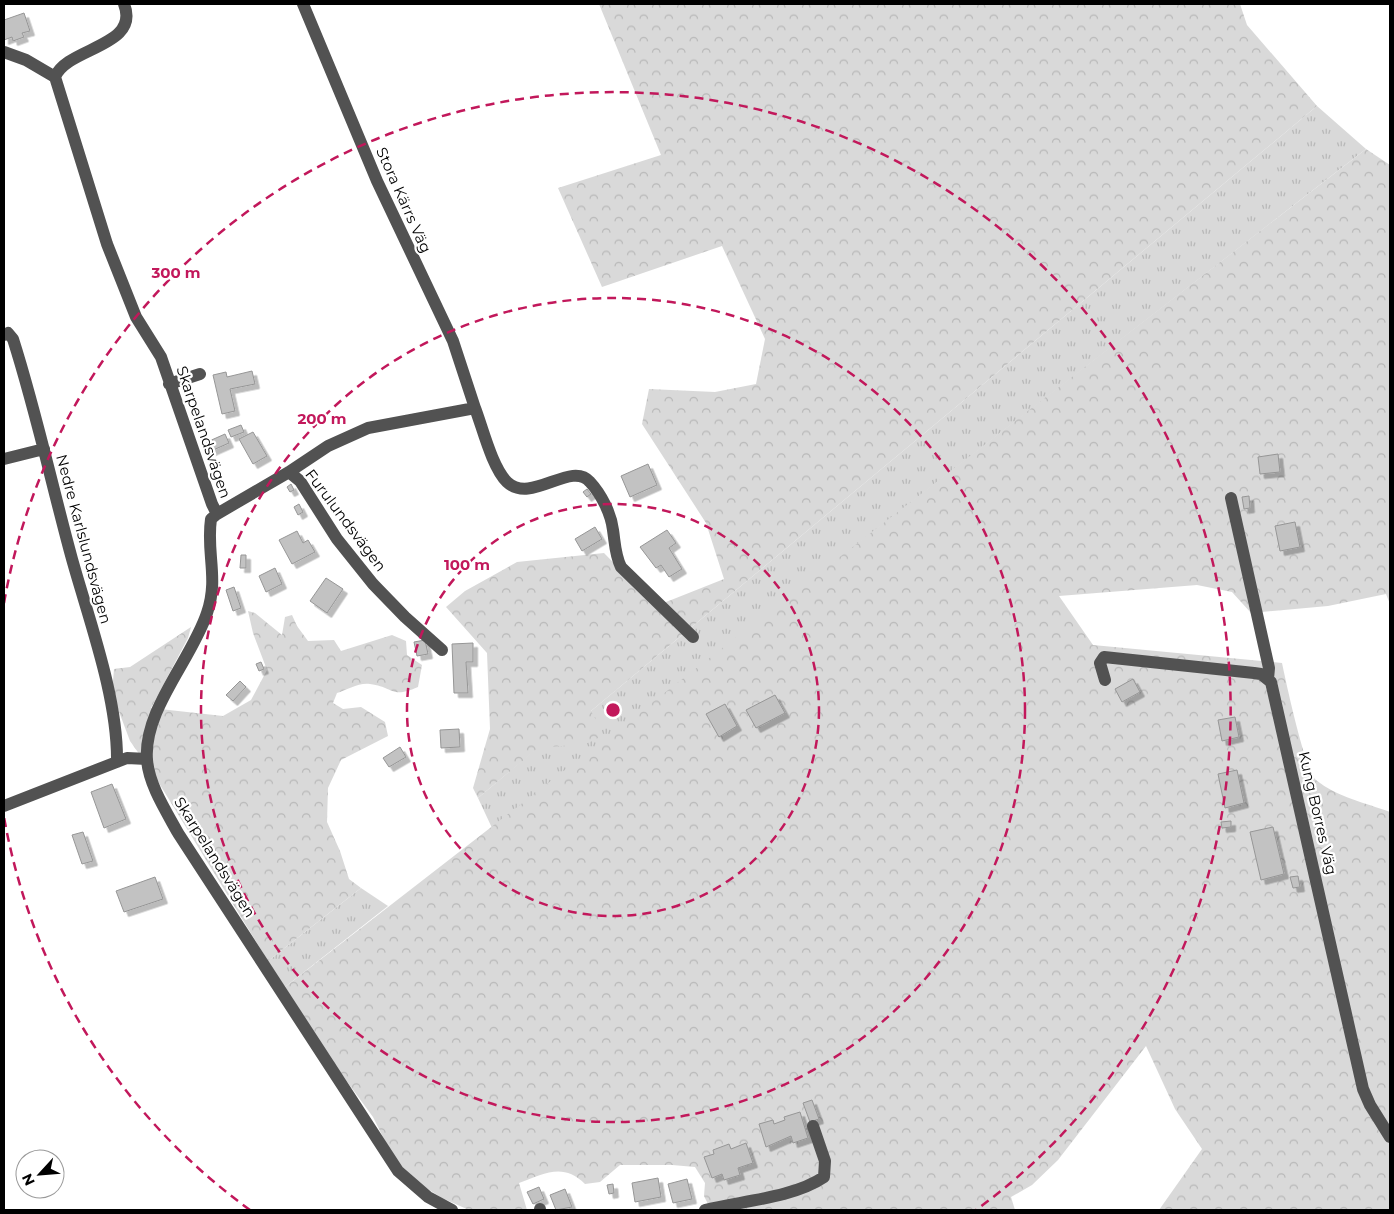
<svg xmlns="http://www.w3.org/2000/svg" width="1394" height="1214" font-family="Montserrat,sans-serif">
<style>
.grass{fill:url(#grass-tufts)}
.forest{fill:url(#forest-crowns)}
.building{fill:#c2c2c2;stroke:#969696;filter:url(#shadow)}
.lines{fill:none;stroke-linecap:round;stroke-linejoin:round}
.minor{stroke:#525252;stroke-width:12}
.ring{fill:none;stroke:#c2185b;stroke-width:2.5;stroke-dasharray:9 6}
.labels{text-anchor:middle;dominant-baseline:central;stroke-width:4.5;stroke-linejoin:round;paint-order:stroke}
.street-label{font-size:15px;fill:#000;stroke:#fff}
.centre{fill:#c2185b;stroke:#fff;stroke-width:2.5}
.ring-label{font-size:15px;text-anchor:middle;font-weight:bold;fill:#c2185b;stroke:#fff;stroke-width:4.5;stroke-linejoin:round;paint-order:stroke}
</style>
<defs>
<pattern id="grass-tufts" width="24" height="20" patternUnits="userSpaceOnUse" patternTransform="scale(1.25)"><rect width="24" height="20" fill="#d9d9d9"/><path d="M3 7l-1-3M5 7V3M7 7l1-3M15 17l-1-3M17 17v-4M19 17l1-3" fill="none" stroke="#b8b8b8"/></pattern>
<pattern id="forest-crowns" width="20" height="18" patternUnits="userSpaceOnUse" patternTransform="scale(1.25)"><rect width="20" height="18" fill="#d9d9d9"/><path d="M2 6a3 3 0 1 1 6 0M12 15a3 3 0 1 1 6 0" fill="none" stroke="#b8b8b8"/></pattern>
<filter id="shadow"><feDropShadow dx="4.5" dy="4.5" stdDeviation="0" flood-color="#0004"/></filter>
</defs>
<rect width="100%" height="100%" fill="#fff"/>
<path class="grass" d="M 1317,106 L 1366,149 L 492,828 L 478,798 L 537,748 L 591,711 Z
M 361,888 L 388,906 L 285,987 L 268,961 Z"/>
<path class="forest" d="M 599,4 L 1240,4 L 1247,25 L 1317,106 L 591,711 L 602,731 L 597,739 L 585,744 L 538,748 L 478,798 L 473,788 L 490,729 L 487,653 L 446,607 L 465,591 L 517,562 L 604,553 L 656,606 L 724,579 L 706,523 L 642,424 L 649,389 L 715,392 L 756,384 L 765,339 L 722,246 L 602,287 L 558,188 L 661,155 Z
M 1366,149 L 1390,165 L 1390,604 L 1386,594 L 1328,606 L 1251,613 L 1232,592 L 1197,585 L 1059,596 L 1093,645 L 1282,663 C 1286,682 1305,771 1316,780 C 1337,797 1366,803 1390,812 L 1390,1210 L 1159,1210 L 1202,1149 L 1175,1109 L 1146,1046 L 1058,1160 L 1032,1185 L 1011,1197 L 1015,1210 L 711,1210 L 704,1196 L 705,1183 L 695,1167 L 672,1165 L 620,1165 L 600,1182 L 585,1184 C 563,1162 544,1174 519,1183 L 527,1210 L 469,1210 L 442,1198 L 415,1181 L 394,1159 L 373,1117 L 337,1068 L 285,987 Z
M 248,611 L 255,613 L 282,635 L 285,617 L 292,615 L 297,626 L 308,641 L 334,640 L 341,651 L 392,635 L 406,641 L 407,655 L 422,665 L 418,687 C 391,699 394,687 370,684 C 360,682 346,690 337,693 L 333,703 L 343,709 L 361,707 L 385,722 L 388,736 L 341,760 L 328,788 L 327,822 L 340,851 L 349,879 L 361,888 L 268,961 L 154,775 L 130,741 L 112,693 L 114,669 L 130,667 L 191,627 L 188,638 L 151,708 L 223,716 L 251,700 L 267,670 L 253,633 Z"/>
<path class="building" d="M 24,13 L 30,31 L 22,33 L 24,37 L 13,41 L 12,37 L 4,40 L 4,20 Z
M 252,371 L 255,384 L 230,389 L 235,411 L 222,414 L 213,375 L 226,372 L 227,377 Z
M 241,425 L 244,432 L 231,437 L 228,430 Z
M 253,432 L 267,456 L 253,464 L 239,439 Z
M 225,434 L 229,443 L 211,451 L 207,442 Z
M 1278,454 L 1280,472 L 1260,474 L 1258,457 Z
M 648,464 L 657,485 L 630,497 L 621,476 Z
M 291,484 L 294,490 L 290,492 L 287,487 Z
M 587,489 L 591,494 L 587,497 L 583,492 Z
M 1249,496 L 1250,508 L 1244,509 L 1242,497 Z
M 299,504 L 303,512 L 298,515 L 294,507 Z
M 1295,522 L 1300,547 L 1280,551 L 1275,526 Z
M 595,527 L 602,539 L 582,551 L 575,539 Z
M 667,530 L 676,543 L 669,548 L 682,569 L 669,577 L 661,565 L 656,568 L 640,547 Z
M 297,531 L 303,543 L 308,540 L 315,552 L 292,564 L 279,540 Z
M 241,555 L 246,555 L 246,568 L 240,568 Z
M 275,568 L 282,584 L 266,592 L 259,576 Z
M 326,578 L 343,589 L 327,613 L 310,601 Z
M 234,587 L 241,608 L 233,611 L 226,590 Z
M 425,640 L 428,654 L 417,656 L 414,642 Z
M 473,643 L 473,662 L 466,662 L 468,693 L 454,693 L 452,644 Z
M 261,662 L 264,669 L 259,671 L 256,664 Z
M 1133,679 L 1140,692 L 1122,702 L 1115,689 Z
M 240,681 L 246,687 L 233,701 L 226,695 Z
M 775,695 L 785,713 L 756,728 L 746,710 Z
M 725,704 L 737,726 L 719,737 L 706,714 Z
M 1235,717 L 1239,737 L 1222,741 L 1218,720 Z
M 459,729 L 460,747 L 441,748 L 440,730 Z
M 400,747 L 406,757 L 389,767 L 383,758 Z
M 1237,770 L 1244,803 L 1225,808 L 1218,774 Z
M 112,784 L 126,819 L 104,828 L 91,792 Z
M 1231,821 L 1231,827 L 1222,828 L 1221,822 Z
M 1273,827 L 1284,874 L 1261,880 L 1250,832 Z
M 83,832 L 93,861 L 82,864 L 72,835 Z
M 1298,876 L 1300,887 L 1293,888 L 1290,877 Z
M 155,877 L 163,899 L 124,912 L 116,891 Z
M 812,1100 L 819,1119 L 810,1122 L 803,1103 Z
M 800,1112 L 808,1138 L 793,1143 L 791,1136 L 766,1147 L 759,1124 L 773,1120 L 774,1124 L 785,1120 L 784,1117 Z
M 746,1143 L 753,1163 L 738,1168 L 740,1175 L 724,1180 L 722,1174 L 712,1178 L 704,1157 L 714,1154 L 713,1150 L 729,1144 L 731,1149 Z
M 658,1178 L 661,1197 L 635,1202 L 632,1183 Z
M 687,1179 L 692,1199 L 673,1203 L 668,1184 Z
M 613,1184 L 614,1193 L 609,1194 L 607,1185 Z
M 539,1187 L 544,1199 L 533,1204 L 527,1192 Z
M 565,1189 L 572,1207 L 556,1210 L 550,1195 Z"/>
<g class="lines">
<path class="minor" d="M 124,4 C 141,47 67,47 55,77 L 107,244 L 136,317 L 161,357 L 212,504 L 217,514 L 211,519 C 206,553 219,578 207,613 C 192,659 143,710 147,760 C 149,785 166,811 178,833 L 398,1171 L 428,1197 L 452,1210
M 303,4 L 377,181 L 453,341 L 475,408
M 4,52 L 26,60 L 55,77
M 4,335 L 8,333 L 13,339 C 36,411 52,486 72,559 C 89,620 118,698 117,762
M 169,384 L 200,374
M 4,459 L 44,449
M 289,472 L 300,481 L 337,539 L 373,584 L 405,617 L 442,650
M 1231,498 L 1269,668 L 1268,679
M 217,514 L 289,472 L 328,446 L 368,428 L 475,408 C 483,429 492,467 507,482 C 531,505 571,460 590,482 C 601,494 611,513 613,530 C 615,543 615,555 621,567 L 693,637
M 1105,680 L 1100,663 L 1104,657 L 1254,673 L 1261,674 L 1271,682 L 1363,1089 L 1370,1105 L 1390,1137
M 4,806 L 127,758 L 147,759
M 540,1209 L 540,1210
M 705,1210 C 741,1201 793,1198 824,1177 L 825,1161 L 813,1126"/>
</g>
<g class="ring">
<circle cx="613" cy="710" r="206"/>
<circle cx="613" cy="710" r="412"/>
<path d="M250 1210A618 618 0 0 1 4 817M4 603A618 618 0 1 1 976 1210"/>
</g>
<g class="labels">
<g class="street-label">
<text transform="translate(404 200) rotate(66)">Stora Kärrs Väg</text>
<text transform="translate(204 432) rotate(71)">Skarpelandsvägen</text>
<text transform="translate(346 520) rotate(53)">Furulundsvägen</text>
<text transform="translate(84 539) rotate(75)">Nedre Karlslundsvägen</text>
<text transform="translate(1318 813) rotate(77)">Kung Borres Väg</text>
<text transform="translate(215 857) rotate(58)">Skarpelandsvägen</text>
</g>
</g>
<circle cx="613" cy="710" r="8" class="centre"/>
<g class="ring-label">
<text x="176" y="278">300 m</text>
<text x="322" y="424">200 m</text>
<text x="467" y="570">100 m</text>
</g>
<rect width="1394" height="1214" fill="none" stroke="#000000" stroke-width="10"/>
<g transform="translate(40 1174) rotate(244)"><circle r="24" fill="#ffffff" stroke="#999999"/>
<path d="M0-4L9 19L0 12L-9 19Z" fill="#000000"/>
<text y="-8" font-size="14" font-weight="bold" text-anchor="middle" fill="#000000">N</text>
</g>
</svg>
